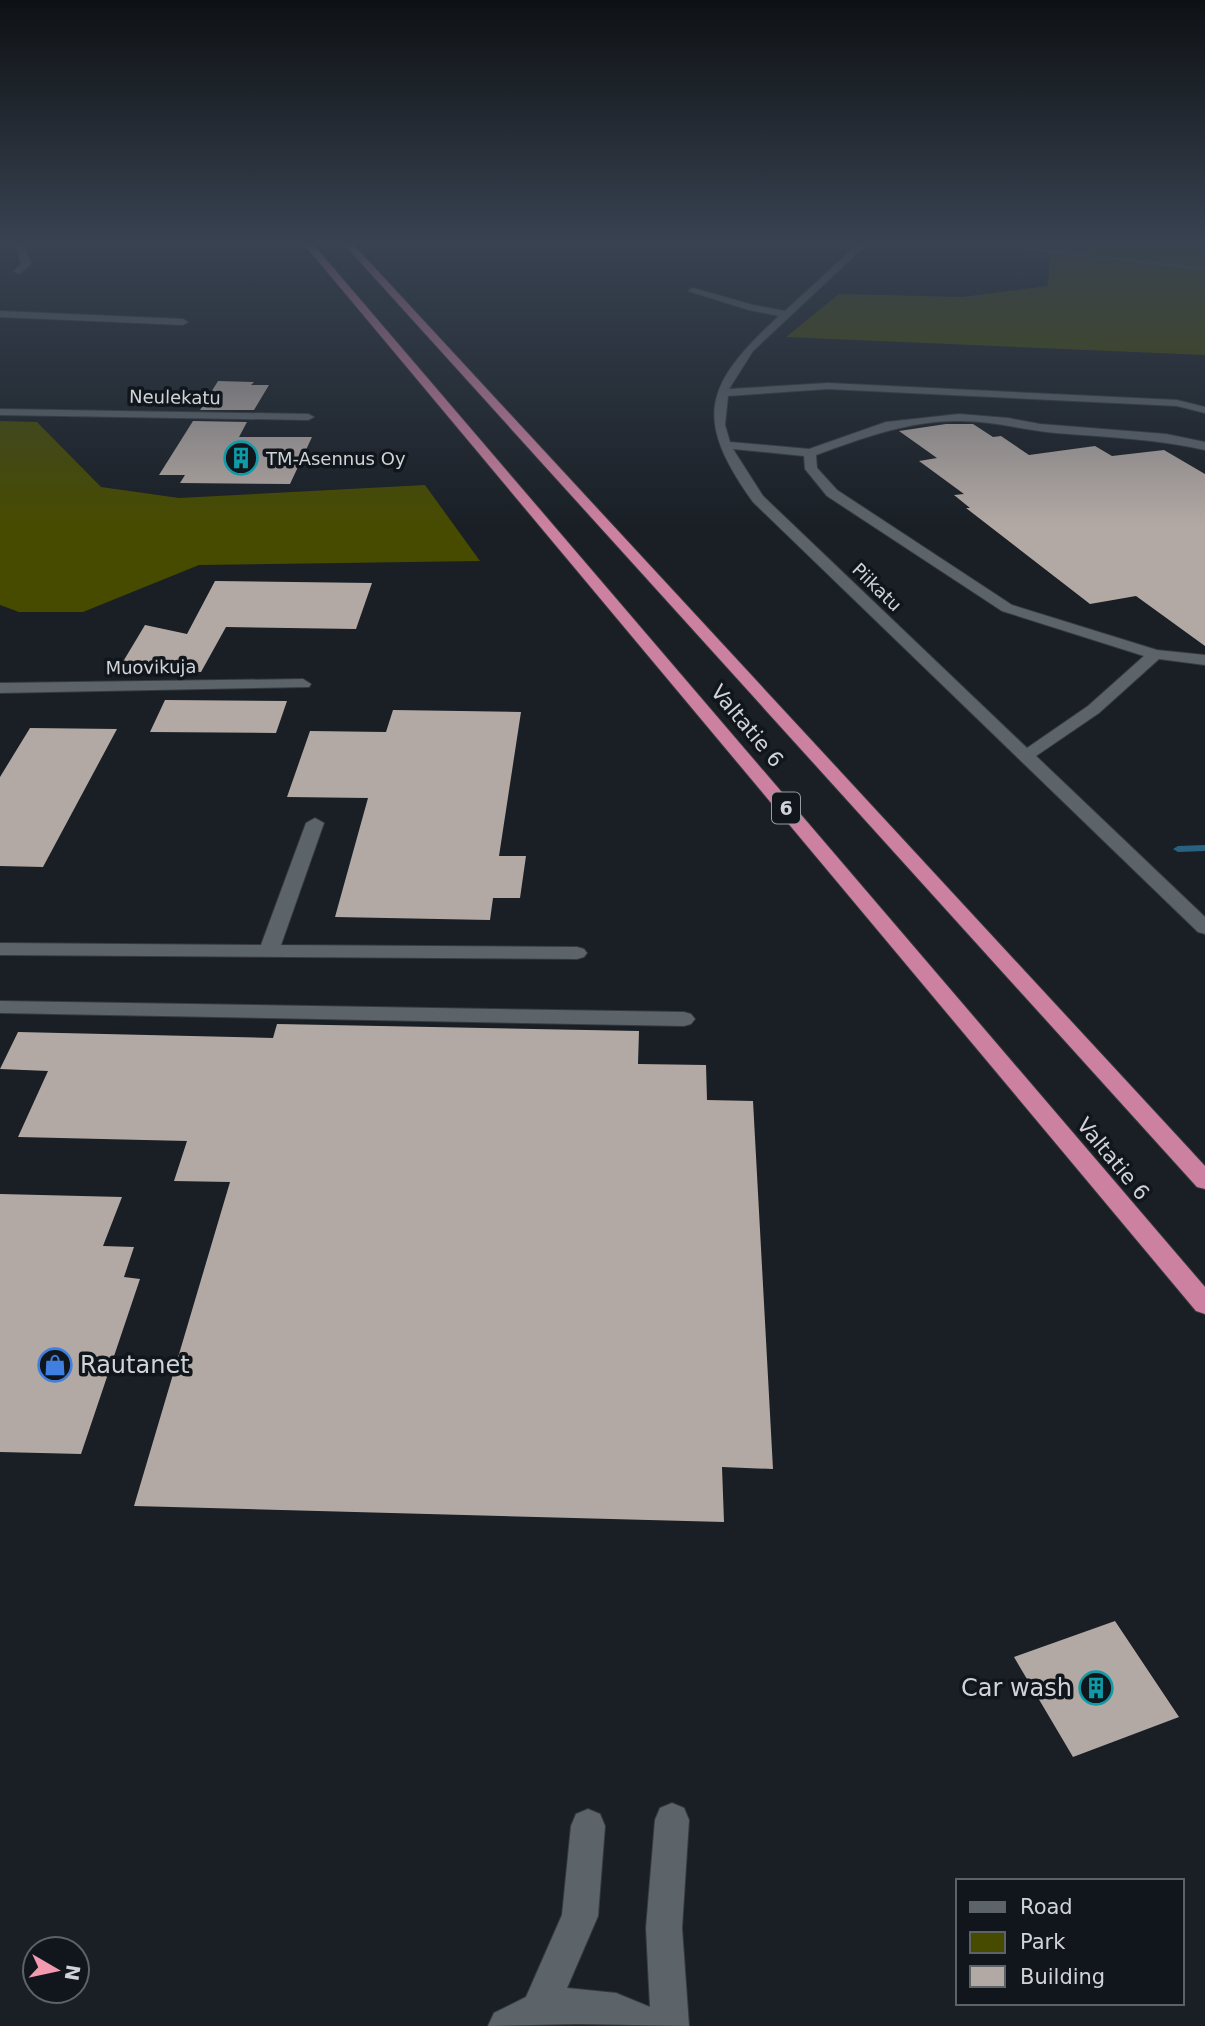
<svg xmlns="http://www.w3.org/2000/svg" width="1205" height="2026" font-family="'DejaVu Sans',sans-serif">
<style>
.green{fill:#474b00}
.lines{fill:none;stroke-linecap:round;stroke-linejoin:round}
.stream{fill:#286280;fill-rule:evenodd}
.building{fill:#b3a9a4}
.minor-casing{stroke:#363a3e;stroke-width:2}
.highway-casing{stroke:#363a3e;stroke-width:2}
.minor{fill:#5c6369;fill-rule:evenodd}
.highway{fill:#cd81a0;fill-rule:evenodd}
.labels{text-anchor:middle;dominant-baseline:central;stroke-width:7;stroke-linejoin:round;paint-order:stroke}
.far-street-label{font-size:18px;fill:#d0d4d8;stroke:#10161b}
.far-poi-label{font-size:18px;fill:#d0d4d8;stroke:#10161b;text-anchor:start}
.shield{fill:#10161b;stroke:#969b9f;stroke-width:2}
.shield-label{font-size:19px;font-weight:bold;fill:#d0d4d8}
.street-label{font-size:21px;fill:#d0d4d8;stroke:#10161b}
.near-poi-label{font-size:24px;fill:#d0d4d8;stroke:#10161b;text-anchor:start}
</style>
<rect width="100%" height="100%" fill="#191f25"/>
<path class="green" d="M 1009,243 L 1205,243 L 1205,355 L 786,337 L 839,294 L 962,297 L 1048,286 L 1050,254 Z
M 0,421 L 37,422 L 101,487 L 179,498 L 425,485 L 480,561 L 199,565 L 83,612 L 19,612 L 0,605 Z"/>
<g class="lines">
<path class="stream" d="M 999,244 L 1205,268 L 1205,270 L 997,246 Z
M 1205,845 L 1205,851 L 1178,852 L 1173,849 L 1178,846 Z"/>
</g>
<path class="building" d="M 218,381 L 254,382 L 251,385 L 269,385 L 254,410 L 200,410 Z
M 193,421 L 247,422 L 239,437 L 312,437 L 290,484 L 180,483 L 185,475 L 159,475 Z
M 946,424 L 973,424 L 993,437 L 1001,436 L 1029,455 L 1095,446 L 1112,456 L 1164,450 L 1205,474 L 1205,646 L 1136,596 L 1090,604 L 966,508 L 970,508 L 954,495 L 964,494 L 919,461 L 937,458 L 899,431 Z
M 215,581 L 372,583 L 356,629 L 226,627 L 201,672 L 118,670 L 145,625 L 187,634 Z
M 165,700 L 287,701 L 276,733 L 150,732 Z
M 393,710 L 521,712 L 499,856 L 526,856 L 520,898 L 493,898 L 490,920 L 335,917 L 368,798 L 287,797 L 310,731 L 386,732 Z
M 30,728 L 117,729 L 43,867 L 0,866 L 0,777 Z
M 277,1024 L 639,1031 L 638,1064 L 706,1065 L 707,1100 L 753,1101 L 773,1469 L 722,1467 L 724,1522 L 134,1506 L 230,1182 L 174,1181 L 187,1141 L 18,1137 L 48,1071 L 0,1069 L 18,1032 L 273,1038 Z
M 0,1194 L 122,1197 L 103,1246 L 134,1247 L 124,1277 L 140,1279 L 81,1454 L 0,1452 Z
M 1115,1621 L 1179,1717 L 1073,1757 L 1014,1657 Z"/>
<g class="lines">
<defs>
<path id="minor" d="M 15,243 L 23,243 L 31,264 L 19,274 L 14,271 L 21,264 Z
M 859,243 L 868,243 L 753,351 L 729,389 L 828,383 L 1177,400 L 1205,407 L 1205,413 L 1177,406 L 828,389 L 728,396 L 725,425 L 730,442 L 809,449 L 886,422 L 959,414 L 1008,418 L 1040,424 L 1166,434 L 1205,442 L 1205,450 C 1156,439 1106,437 1056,433 C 1024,430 993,421 961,421 C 910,420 863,438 816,455 L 817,468 L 837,490 L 1012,605 L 1157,650 L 1205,655 L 1205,665 L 1159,659 L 1099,713 L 1036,756 L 1205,917 L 1205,934 L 1198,932 L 753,502 C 692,417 705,384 779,316 L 749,310 L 688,291 L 693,288 L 753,305 L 785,311 ZM 733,449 L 804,456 L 805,469 L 827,496 L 1002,611 L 1144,656 L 1088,706 L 1027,748 L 763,496 Z
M 0,311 L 183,319 L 188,322 L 183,325 L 0,317 Z
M 0,409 L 308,414 L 314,417 L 308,420 L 0,415 Z
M 303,679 L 311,684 L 309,687 L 0,693 L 0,683 Z
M 315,818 L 324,823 L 281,945 L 577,947 L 584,949 L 587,953 L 584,957 L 577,959 L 0,955 L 0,943 L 261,945 L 306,823 Z
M 0,1001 L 684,1012 L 691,1014 L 695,1019 L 691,1024 L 684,1026 L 0,1013 Z
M 672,1803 L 684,1808 L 689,1820 L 682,1928 L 689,2026 L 578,2024 L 488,2026 L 494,2013 L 526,1997 L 562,1915 L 571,1826 L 576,1814 L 588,1809 L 600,1814 L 605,1826 L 598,1916 L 567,1988 L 616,1993 L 650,2007 L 646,1928 L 655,1820 L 660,1808 Z"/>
<path id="highway" d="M 303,243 L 312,243 L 1205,1287 L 1205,1314 L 1196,1311 Z
M 343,243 L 352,243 L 1205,1166 L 1205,1189 L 1197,1187 Z"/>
</defs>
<use href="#minor" class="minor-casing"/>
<use href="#highway" class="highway-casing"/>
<use href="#minor" class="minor"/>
<use href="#highway" class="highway"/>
</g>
<linearGradient id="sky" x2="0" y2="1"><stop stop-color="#0e1114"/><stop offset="0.46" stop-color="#384251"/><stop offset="1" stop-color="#384251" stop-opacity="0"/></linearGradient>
<rect width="1205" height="527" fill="url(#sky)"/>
<defs>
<symbol id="building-ring" viewBox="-11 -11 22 22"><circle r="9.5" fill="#10161b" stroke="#0f9aa8" stroke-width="1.5"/><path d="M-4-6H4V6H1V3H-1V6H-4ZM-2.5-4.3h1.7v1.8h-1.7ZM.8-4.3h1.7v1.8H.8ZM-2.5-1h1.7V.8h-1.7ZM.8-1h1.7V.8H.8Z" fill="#0f9aa8"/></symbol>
<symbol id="shop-ring" viewBox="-11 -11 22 22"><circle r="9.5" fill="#10161b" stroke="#3f7fe0" stroke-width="1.5"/><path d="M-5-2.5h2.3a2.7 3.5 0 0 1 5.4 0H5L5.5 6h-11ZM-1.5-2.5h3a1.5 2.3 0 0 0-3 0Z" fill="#3f7fe0"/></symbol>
</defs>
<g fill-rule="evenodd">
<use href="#building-ring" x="222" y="439" width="38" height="38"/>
<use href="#shop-ring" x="36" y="1346" width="38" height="38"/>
<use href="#building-ring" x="1077" y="1669" width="38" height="38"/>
</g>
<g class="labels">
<g class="far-street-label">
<text transform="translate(175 397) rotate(1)">Neulekatu</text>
<text transform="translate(877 587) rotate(44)">Piikatu</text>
<text transform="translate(151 667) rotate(-1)">Muovikuja</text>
</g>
<g class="far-poi-label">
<text x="266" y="458">TM-Asennus Oy</text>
</g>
<rect class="shield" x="772" y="792.5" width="28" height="31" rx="5"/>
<g class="shield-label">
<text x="786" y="808">6</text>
</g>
<g class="street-label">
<text transform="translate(747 726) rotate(50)">Valtatie 6</text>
<text transform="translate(1113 1159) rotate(50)">Valtatie 6</text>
</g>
<g class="near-poi-label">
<text x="80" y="1365">Rautanet</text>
<text x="1072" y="1688" text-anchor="end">Car wash</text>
</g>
</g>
<rect x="956" y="1879" width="228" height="126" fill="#10161b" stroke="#5d6267" stroke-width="2"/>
<rect x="970" y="1902" width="35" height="10" fill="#5c6369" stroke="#5d6267" stroke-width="2"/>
<text x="1020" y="1914" font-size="21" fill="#d0d4d8">Road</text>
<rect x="970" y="1932" width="35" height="21" fill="#474b00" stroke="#5d6267" stroke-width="2"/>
<text x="1020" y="1949" font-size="21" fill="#d0d4d8">Park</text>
<rect x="970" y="1966" width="35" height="21" fill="#b3a9a4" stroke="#5d6267" stroke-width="2"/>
<text x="1020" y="1984" font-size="21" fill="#d0d4d8">Building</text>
<g transform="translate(56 1970) rotate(99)"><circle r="33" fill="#10161b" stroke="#5d6267" stroke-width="2"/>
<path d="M0-5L12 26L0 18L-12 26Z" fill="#f29aaf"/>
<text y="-10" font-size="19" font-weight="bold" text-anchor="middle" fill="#d0d4d8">N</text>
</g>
</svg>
